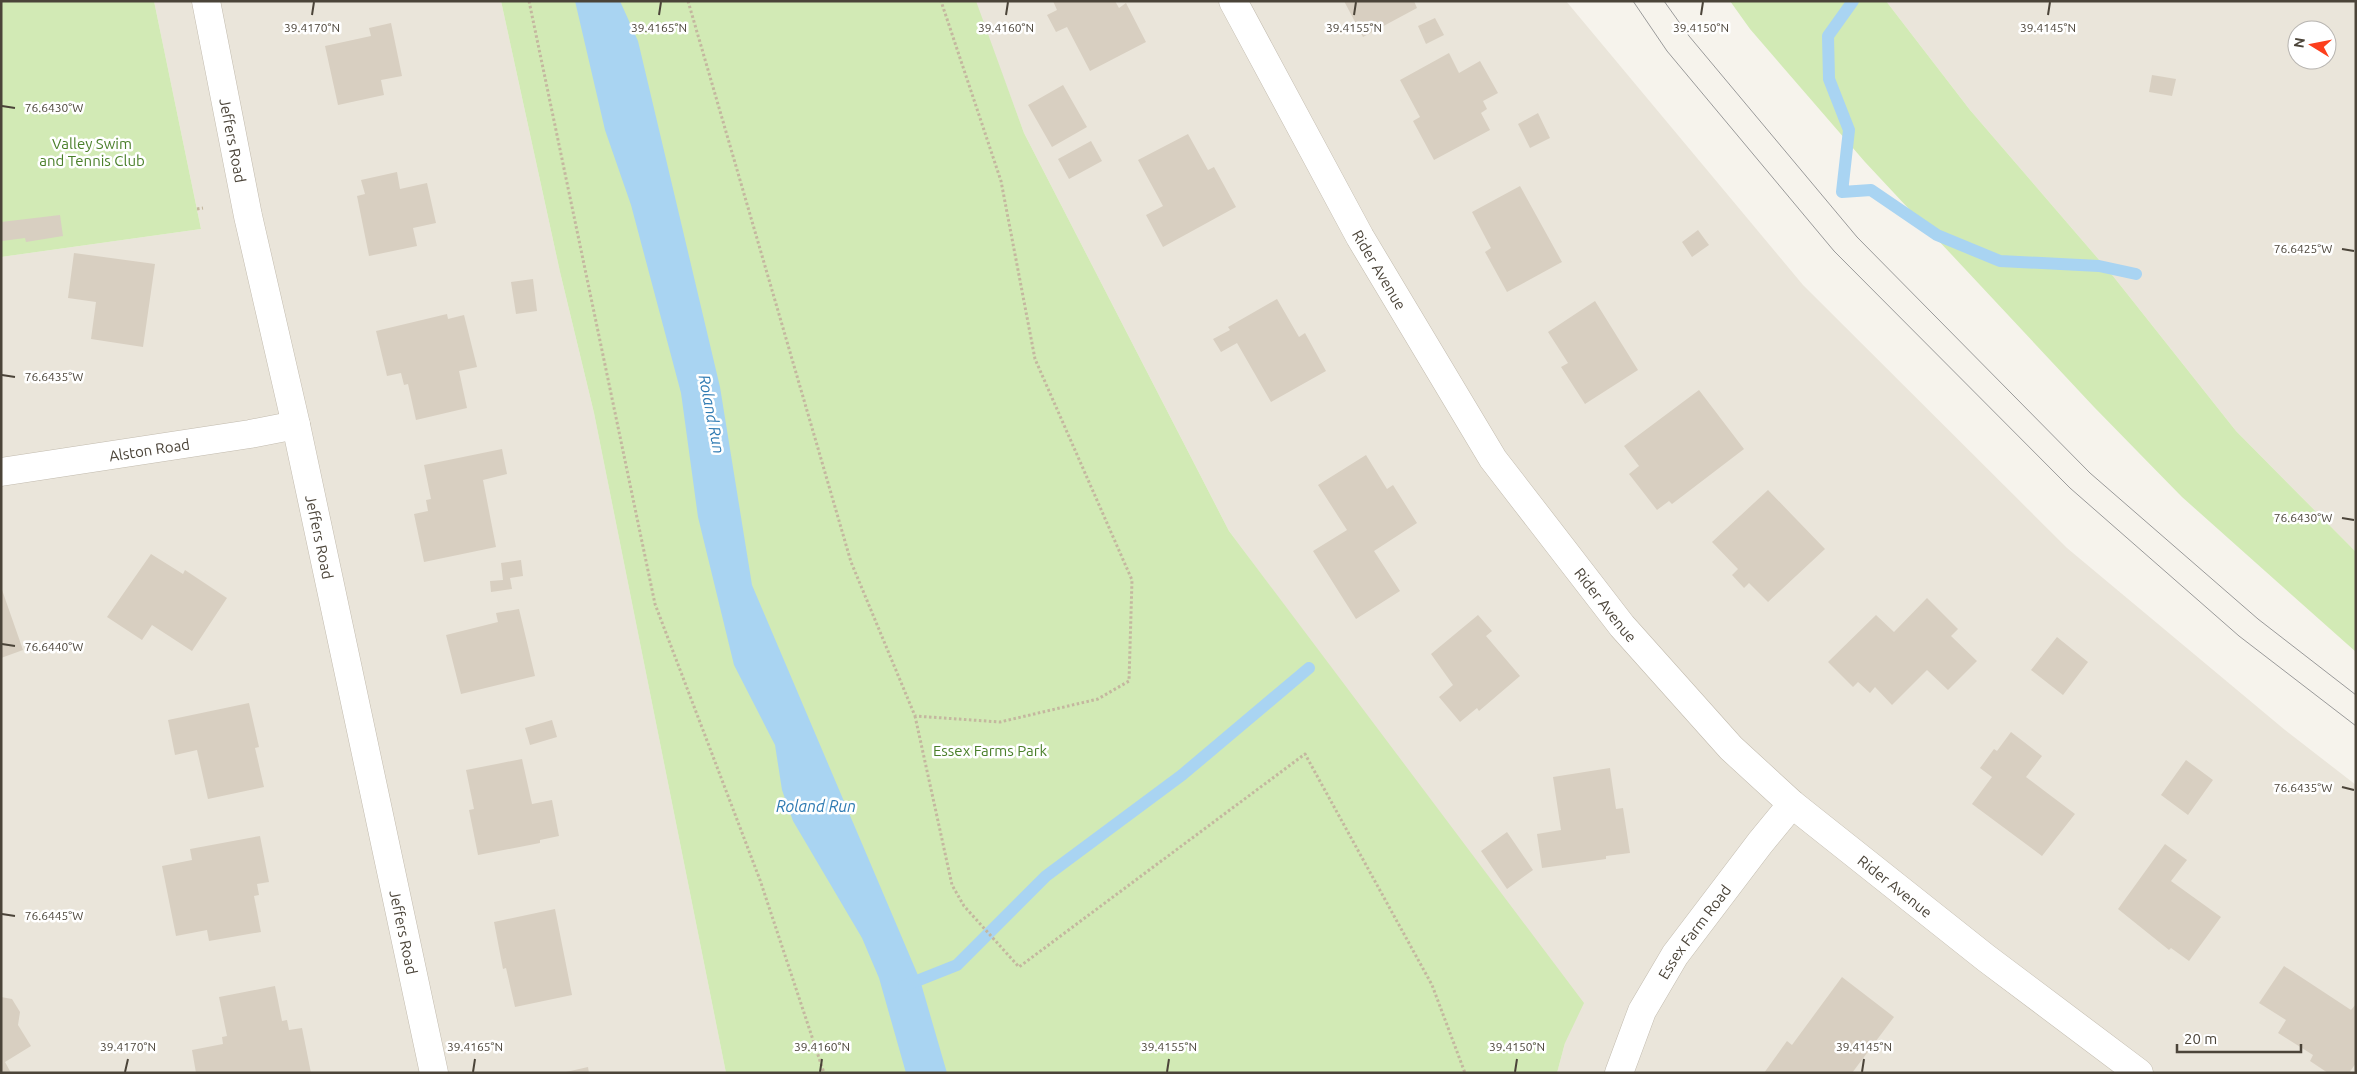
<svg xmlns="http://www.w3.org/2000/svg" width="2357" height="1074" font-family="Ubuntu,sans-serif">
<style>
.residential{fill:#eae5da;fill-rule:evenodd}
.green{fill:#d2eab5}
.water{fill:#a9d4f2}
.lines{fill:none;stroke-linecap:round;stroke-linejoin:round}
.stream{stroke:#a9d4f2;stroke-width:12}
.building{fill:#d8cfc1}
.street-casing{stroke:#c2bbae;stroke-width:29}
.path{stroke:#c4b79f;stroke-width:3;stroke-dasharray:2.5 2.5;stroke-linecap:butt}
.street{stroke:#fff;stroke-width:28}
.tram{stroke:#9a9a9a;stroke-width:1}
.ticks{fill:none;stroke:#4b4439;stroke-width:2}
.labels{text-anchor:middle;dominant-baseline:central;stroke-width:5;stroke-linejoin:round;paint-order:stroke}
.street-label{font-size:15px;fill:#4b4439;stroke:#fff}
.park-label{font-size:15px;fill:#4a7f2a;stroke:#fff}
.water-label{font-size:16px;font-style:italic;fill:#2e7ab2;stroke:#fff}
.ticks-label{font-size:12px;text-anchor:middle;fill:#4b4439;stroke:#fff;stroke-width:5;stroke-linejoin:round;paint-order:stroke}
</style>
<rect width="100%" height="100%" fill="#f6f3ec"/>
<path class="residential" d="M 154,1 L 501,1 L 560,272 L 594,413 L 726,1073 L 1,1073 L 1,257 L 201,229 Z
M 975,1 L 1566,1 L 1803,285 L 2067,548 L 2285,730 L 2356,785 L 2356,1073 L 1557,1073 L 1565,1043 L 1448,825 L 1229,531 L 1024,133 Z
M 1886,1 L 2356,1 L 2356,552 L 2236,431 L 2113,276 L 1970,110 ZM 2297,30 L 2327,30 L 2327,60 L 2297,60 Z"/>
<path class="green" d="M 1,1 L 154,1 L 201,229 L 1,257 Z
M 501,1 L 976,1 L 1024,133 L 1229,531 L 1584,1003 L 1565,1043 L 1557,1073 L 726,1073 L 594,413 L 560,272 Z
M 1730,1 L 1886,1 L 1970,110 L 2113,276 L 2236,431 L 2356,552 L 2356,652 L 2182,497 L 2094,407 L 1865,162 L 1750,29 Z"/>
<path class="water" d="M 575,1 L 620,1 L 638,41 L 720,387 L 752,585 L 920,980 L 947,1073 L 906,1073 L 879,978 L 862,938 L 793,821 L 782,790 L 775,745 L 734,665 L 698,517 L 681,393 L 631,205 L 605,130 Z"/>
<g class="lines">
<path class="stream" d="M 1853,1 L 1828,36 L 1829,79 L 1849,130 L 1842,192 L 1871,190 L 1937,235 L 2000,261 L 2099,266 L 2136,274
M 904,986 L 957,965 L 1046,876 L 1182,775 L 1309,668"/>
</g>
<path class="building" d="M 1053,1 L 1115,1 L 1119,8 L 1126,3 L 1146,42 L 1090,71 L 1067,27 L 1056,32 L 1047,15 L 1057,10 Z
M 1344,1 L 1414,1 L 1417,8 L 1363,37 Z
M 1435,18 L 1444,35 L 1426,44 L 1418,26 Z
M 391,23 L 402,76 L 381,80 L 384,95 L 338,105 L 325,46 L 371,36 L 369,28 Z
M 1449,53 L 1459,73 L 1480,61 L 1498,93 L 1483,101 L 1487,109 L 1481,113 L 1490,130 L 1434,160 L 1413,121 L 1420,117 L 1400,80 Z
M 2152,75 L 2176,79 L 2172,96 L 2149,92 Z
M 1063,85 L 1087,127 L 1052,147 L 1028,105 Z
M 1538,113 L 1550,138 L 1530,148 L 1518,124 Z
M 1188,134 L 1208,170 L 1214,167 L 1236,207 L 1163,247 L 1146,215 L 1163,206 L 1138,160 Z
M 1091,141 L 1102,161 L 1069,179 L 1058,159 Z
M 397,172 L 400,189 L 427,183 L 436,223 L 413,228 L 417,246 L 369,256 L 357,196 L 365,194 L 361,180 Z
M 1520,186 L 1562,262 L 1507,292 L 1485,252 L 1491,248 L 1472,212 Z
M 60,215 L 63,236 L 26,242 L 25,238 L 2,241 L 1,222 Z
M 1698,230 L 1709,245 L 1692,257 L 1682,242 Z
M 74,253 L 155,264 L 143,347 L 91,339 L 96,302 L 68,298 Z
M 533,279 L 537,311 L 516,314 L 511,282 Z
M 1277,299 L 1299,337 L 1305,333 L 1326,371 L 1271,402 L 1237,343 L 1221,352 L 1213,339 L 1230,330 L 1228,327 Z
M 1595,301 L 1638,370 L 1585,404 L 1561,367 L 1568,363 L 1548,332 Z
M 447,314 L 448,319 L 464,315 L 477,367 L 459,371 L 467,408 L 416,420 L 408,384 L 404,385 L 401,373 L 387,376 L 376,331 Z
M 1699,390 L 1744,449 L 1672,504 L 1669,501 L 1657,510 L 1629,474 L 1639,466 L 1624,446 Z
M 502,449 L 507,474 L 483,480 L 496,547 L 424,562 L 414,514 L 428,511 L 426,500 L 431,499 L 424,465 Z
M 1366,455 L 1387,489 L 1393,485 L 1417,523 L 1374,551 L 1400,591 L 1356,619 L 1313,551 L 1347,530 L 1318,485 Z
M 1768,490 L 1825,549 L 1768,602 L 1749,583 L 1744,588 L 1732,575 L 1738,569 L 1712,542 Z
M 151,554 L 183,574 L 185,570 L 227,598 L 192,651 L 152,625 L 142,640 L 107,617 Z
M 521,560 L 523,576 L 510,578 L 512,589 L 491,592 L 490,581 L 503,580 L 501,563 Z
M 1,587 L 23,650 L 1,658 Z
M 1927,598 L 1958,629 L 1951,636 L 1977,661 L 1948,690 L 1927,670 L 1892,705 L 1875,687 L 1870,693 L 1858,682 L 1853,687 L 1828,662 L 1876,615 L 1894,632 Z
M 519,609 L 535,676 L 461,694 L 446,635 L 498,622 L 496,613 Z
M 1478,615 L 1492,631 L 1486,636 L 1520,676 L 1479,711 L 1477,708 L 1460,722 L 1439,697 L 1453,685 L 1431,654 Z
M 2057,637 L 2088,662 L 2063,695 L 2031,670 Z
M 249,703 L 259,747 L 255,748 L 264,787 L 208,799 L 197,750 L 175,755 L 168,720 Z
M 552,720 L 557,737 L 530,745 L 525,728 Z
M 2011,732 L 2042,756 L 2026,777 L 2075,814 L 2042,856 L 1972,804 L 1992,777 L 1980,768 L 1994,749 L 1997,751 Z
M 522,759 L 532,804 L 552,800 L 559,836 L 540,840 L 540,843 L 478,855 L 469,810 L 474,809 L 466,770 Z
M 2186,760 L 2213,780 L 2188,815 L 2161,795 Z
M 1610,768 L 1616,809 L 1623,808 L 1630,853 L 1606,856 L 1606,859 L 1542,868 L 1537,834 L 1561,830 L 1553,777 Z
M 1507,832 L 1533,870 L 1507,889 L 1481,851 Z
M 260,836 L 269,882 L 257,884 L 259,895 L 254,896 L 261,932 L 209,941 L 207,930 L 176,936 L 162,866 L 192,860 L 190,849 Z
M 2165,844 L 2187,860 L 2171,881 L 2221,917 L 2189,961 L 2171,948 L 2169,950 L 2118,909 Z
M 555,909 L 572,995 L 515,1007 L 506,968 L 503,969 L 494,922 Z
M 2284,966 L 2351,1010 L 2356,1004 L 2356,1063 L 2349,1073 L 2328,1073 L 2310,1061 L 2313,1055 L 2278,1033 L 2286,1020 L 2259,1003 Z
M 1842,977 L 1894,1017 L 1852,1073 L 1764,1073 L 1787,1041 L 1792,1045 Z
M 275,986 L 282,1021 L 287,1020 L 289,1030 L 302,1028 L 311,1073 L 196,1073 L 192,1050 L 223,1044 L 222,1037 L 227,1036 L 219,997 Z
M 1,997 L 12,999 L 20,1012 L 18,1025 L 31,1046 L 5,1062 L 11,1073 L 1,1073 Z
M 588,1067 L 589,1073 L 566,1073 L 566,1072 Z"/>
<g class="lines">
<defs>
<g id="street">
<path id="s1" d="M 206,1 L 248,216 L 296,425 L 434,1073"/>
<path id="s2" d="M 1233,1 L 1360,237 L 1493,459 L 1622,626 L 1731,748 L 1792,804 L 1986,958 L 2139,1073"/>
<path id="s3" d="M 1,472 L 250,434 L 296,425"/>
<path id="s4" d="M 1619,1073 L 1642,1011 L 1675,955 L 1760,843 L 1792,804"/>
</g>
</defs>
<use href="#street" class="street-casing"/>
<path class="path" d="M 529,1 L 655,604 L 760,880 L 824,1073
M 688,1 L 851,562 L 915,716 L 1000,722 L 1098,699 L 1129,681 L 1132,580 L 1035,359 L 1001,181 L 941,1
M 197,209 L 203,208
M 915,716 L 952,885 L 964,906 L 1019,967 L 1305,754 L 1432,985 L 1465,1073"/>
<use href="#street" class="street"/>
<path class="tram" d="M 1633,1 L 1667,51 L 1834,251 L 2070,488 L 2239,636 L 2356,726
M 1664,1 L 1689,36 L 1857,237 L 2090,473 L 2258,619 L 2356,695"/>
</g>
<path class="ticks" d="M 312,15 L 314,2M 659,15 L 661,2M 1006,15 L 1008,2M 1354,15 L 1356,2M 1701,15 L 1703,2M 2048,15 L 2050,2M 2,106 L 15,108M 2342,249 L 2354,251M 2,375 L 15,377M 2342,518 L 2354,520M 2,644 L 15,646M 2342,787 L 2354,790M 2,914 L 15,916M 125,1072 L 128,1059M 473,1072 L 475,1059M 820,1072 L 822,1059M 1167,1072 L 1169,1059M 1515,1072 L 1517,1059M 1862,1072 L 1864,1059"/>
<g class="labels">
<g class="street-label">
<text stroke="none"><textPath href="#s1" startOffset="142">Jeffers Road</textPath></text>
<text stroke="none"><textPath href="#s2" startOffset="306">Rider Avenue</textPath></text>
<text stroke="none"><textPath href="#s3" startOffset="150">Alston Road</textPath></text>
<text stroke="none"><textPath href="#s1" startOffset="548">Jeffers Road</textPath></text>
<text stroke="none"><textPath href="#s2" startOffset="711">Rider Avenue</textPath></text>
<text stroke="none"><textPath href="#s2" startOffset="1116">Rider Avenue</textPath></text>
<text stroke="none"><textPath href="#s4" startOffset="161">Essex Farm Road</textPath></text>
<text stroke="none"><textPath href="#s1" startOffset="952">Jeffers Road</textPath></text>
</g>
<g class="park-label">
<text x="92" y="143">Valley Swim<tspan x="92" dy="17">and Tennis Club</tspan></text>
<text x="990" y="750">Essex Farms Park</text>
</g>
<g class="water-label">
<text transform="translate(712 414) rotate(79)">Roland Run</text>
<text x="816" y="806">Roland Run</text>
</g>
</g>
<g class="ticks-label">
<text x="312" y="32">39.4170°N</text>
<text x="659" y="32">39.4165°N</text>
<text x="1006" y="32">39.4160°N</text>
<text x="1354" y="32">39.4155°N</text>
<text x="1701" y="32">39.4150°N</text>
<text x="2048" y="32">39.4145°N</text>
<text x="54" y="112">76.6430°W</text>
<text x="2303" y="253">76.6425°W</text>
<text x="54" y="381">76.6435°W</text>
<text x="2303" y="522">76.6430°W</text>
<text x="54" y="651">76.6440°W</text>
<text x="2303" y="792">76.6435°W</text>
<text x="54" y="920">76.6445°W</text>
<text x="128" y="1051">39.4170°N</text>
<text x="475" y="1051">39.4165°N</text>
<text x="822" y="1051">39.4160°N</text>
<text x="1169" y="1051">39.4155°N</text>
<text x="1517" y="1051">39.4150°N</text>
<text x="1864" y="1051">39.4145°N</text>
</g>
<rect width="2357" height="1074" fill="none" stroke="#4b4439" stroke-width="5"/>
<g transform="translate(2312 45) rotate(280)"><circle r="24" fill="#ffffff" stroke="#b7b4b0"/>
<path d="M0-4L9 19L0 12L-9 19Z" fill="#fc3f1d"/>
<text y="-8" font-size="14" font-weight="bold" text-anchor="middle" fill="#4b4439">N</text>
</g>
<path d="M2177 1044v8h124v-8" fill="none" stroke="#4b4439" stroke-width="2.5"/>
<text x="2184" y="1044" font-size="15" fill="#4b4439" stroke="#ffffff" stroke-width="4" paint-order="stroke">20 m</text>
</svg>
